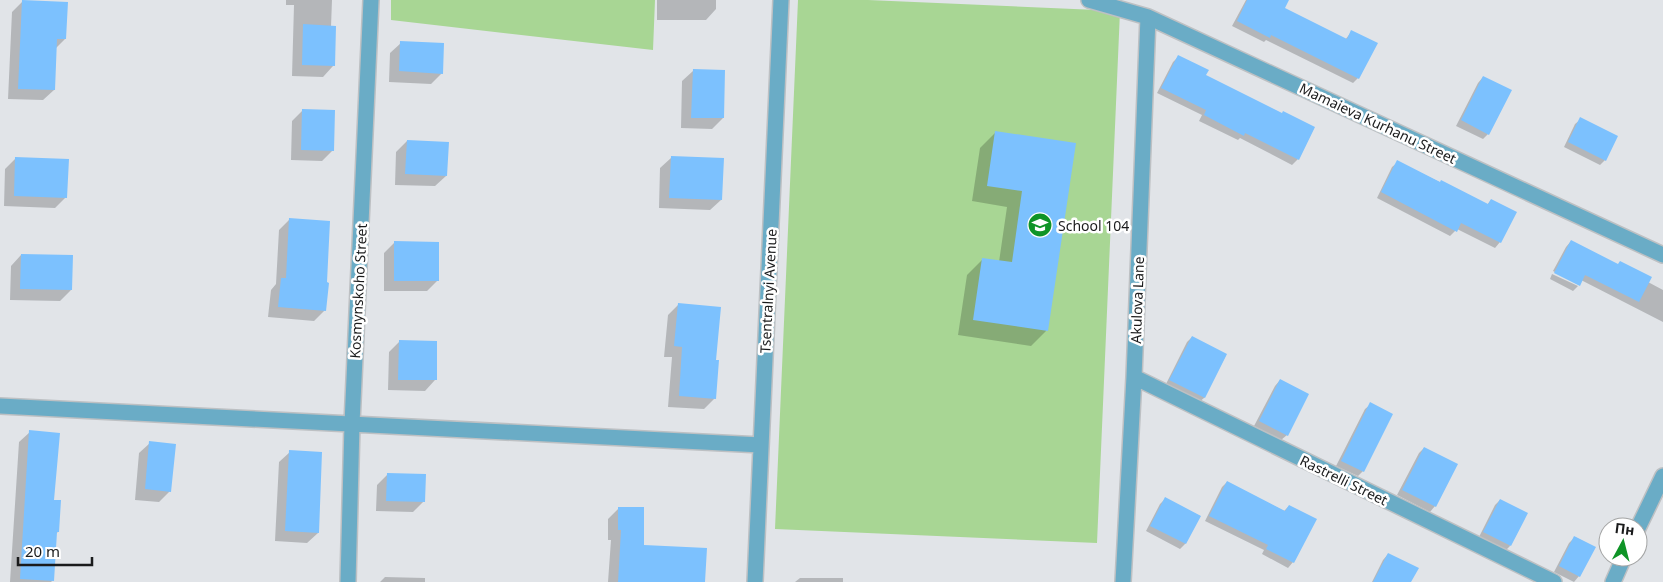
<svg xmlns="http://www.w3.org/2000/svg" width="1663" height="582" font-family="'Noto Sans',sans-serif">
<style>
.green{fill:#a8d694}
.shadow{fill:#0003}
.building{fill:#7cc1fe}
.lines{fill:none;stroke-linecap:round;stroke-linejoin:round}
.minor-casing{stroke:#bdc0c3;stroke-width:18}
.minor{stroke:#6aacc6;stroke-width:15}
.labels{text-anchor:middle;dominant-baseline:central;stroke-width:5;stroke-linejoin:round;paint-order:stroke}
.street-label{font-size:14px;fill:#1a1b1c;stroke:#fff}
.poi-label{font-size:14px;fill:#1a1b1c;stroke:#fff;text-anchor:start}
</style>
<rect width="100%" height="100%" fill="#e1e4e8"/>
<path class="green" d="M 391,0 L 655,0 L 653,50 L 391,20 Z
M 798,0 L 868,0 L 1120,11 L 1097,543 L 775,529 Z"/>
<path class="shadow" d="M 286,0 L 332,0 L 331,27 L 333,66 L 323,77 L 292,76 L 294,5 L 286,5 Z
M 657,0 L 716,0 L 716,9 L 706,20 L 657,20 Z
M 1246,0 L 1288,0 L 1283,9 L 1345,40 L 1352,31 L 1358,78 L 1353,83 L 1266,40 L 1264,42 L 1232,26 Z
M 23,1 L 65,39 L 56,48 L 54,90 L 43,100 L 8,99 L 12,12 Z
M 401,43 L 442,73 L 431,84 L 389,82 L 390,53 Z
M 1178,57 L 1204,75 L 1281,114 L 1314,128 L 1298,159 L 1292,165 L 1240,138 L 1238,140 L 1199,121 L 1202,115 L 1157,93 L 1173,62 Z
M 693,71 L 723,118 L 712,129 L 681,128 L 682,81 Z
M 1483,77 L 1488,134 L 1483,139 L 1456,126 L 1478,83 Z
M 303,110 L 333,150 L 322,161 L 291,160 L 292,121 Z
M 1581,119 L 1605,160 L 1600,165 L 1564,147 L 1575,124 Z
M 996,132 L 1074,144 L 1046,331 L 1031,346 L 958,335 L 967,275 L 983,259 L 999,262 L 1007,207 L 972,201 L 980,148 Z
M 407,141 L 446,176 L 435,186 L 395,185 L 396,152 Z
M 16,158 L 66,197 L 55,208 L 4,206 L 5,169 Z
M 671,158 L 721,200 L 710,210 L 659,208 L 660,168 Z
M 1398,162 L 1487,205 L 1491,200 L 1515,212 L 1500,242 L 1495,248 L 1457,229 L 1450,236 L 1377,198 L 1392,167 Z
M 289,220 L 325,310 L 314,321 L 268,317 L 271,290 L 276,284 L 279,230 Z
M 1571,241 L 1663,290 L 1663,322 L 1581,280 L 1579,285 L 1553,271 L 1566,247 Z
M 394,243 L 438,280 L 427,291 L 384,291 L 384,253 Z
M 21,255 L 71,290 L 60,301 L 10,300 L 11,266 Z
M 1552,274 L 1578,286 L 1573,291 L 1550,279 Z
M 679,304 L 715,398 L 704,409 L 668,407 L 672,357 L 664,357 L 668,315 Z
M 1192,337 L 1226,355 L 1204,398 L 1198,403 L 1165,386 L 1187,342 Z
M 400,341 L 435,380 L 425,391 L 388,390 L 389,352 Z
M 1280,380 L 1287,435 L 1281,440 L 1254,426 L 1275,386 Z
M 1371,404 L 1363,471 L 1358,476 L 1336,466 L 1365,409 Z
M 30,432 L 53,501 L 58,532 L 55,534 L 53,580 L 51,582 L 10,582 L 19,442 Z
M 150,443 L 170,491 L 159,502 L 135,500 L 139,453 Z
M 1424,448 L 1435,506 L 1430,512 L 1397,495 L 1419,453 Z
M 290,452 L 318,533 L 307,543 L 275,541 L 279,462 Z
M 388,474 L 424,501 L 413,512 L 376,511 L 377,485 Z
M 1227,482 L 1284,511 L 1289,506 L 1293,562 L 1288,568 L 1262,554 L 1264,550 L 1205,521 L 1222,487 Z
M 1165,499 L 1200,516 L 1185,544 L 1180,549 L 1146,531 L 1160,504 Z
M 1500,500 L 1510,546 L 1505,551 L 1479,537 L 1495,505 Z
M 619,508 L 642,546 L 704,582 L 608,582 L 611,540 L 608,540 L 608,519 Z
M 1575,537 L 1594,547 L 1579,576 L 1574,582 L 1554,572 L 1569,543 Z
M 1388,554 L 1410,582 L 1372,582 L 1383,560 Z
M 385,577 L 425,578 L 425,582 L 380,582 Z
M 800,578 L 843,578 L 843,582 L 795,582 Z"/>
<path class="building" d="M 22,0 L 68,2 L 66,39 L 57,39 L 55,90 L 18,89 Z
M 1247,0 L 1289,0 L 1285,8 L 1347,39 L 1351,30 L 1378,43 L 1359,79 L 1271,35 L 1270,38 L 1237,21 Z
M 303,24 L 336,26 L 335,66 L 302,65 Z
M 400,41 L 444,43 L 443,74 L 399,71 Z
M 1178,55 L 1209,70 L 1206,75 L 1282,113 L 1283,111 L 1315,127 L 1299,160 L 1245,133 L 1244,136 L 1204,115 L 1206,110 L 1161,88 Z
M 693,69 L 725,70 L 724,118 L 691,118 Z
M 1483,76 L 1512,90 L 1489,135 L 1461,120 Z
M 302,109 L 335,110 L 334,151 L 301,150 Z
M 1580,117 L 1618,136 L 1606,161 L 1568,142 Z
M 995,131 L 1076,143 L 1048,331 L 973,320 L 982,258 L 1012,262 L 1022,191 L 987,186 Z
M 407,140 L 449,142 L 447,176 L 405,174 Z
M 671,156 L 724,158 L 722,200 L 669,198 Z
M 15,157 L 69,159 L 67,198 L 14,196 Z
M 1397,160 L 1440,182 L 1441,180 L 1488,204 L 1491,199 L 1517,212 L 1501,243 L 1461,223 L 1457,232 L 1381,192 Z
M 289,218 L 330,221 L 327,282 L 329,283 L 326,311 L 278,307 L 281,278 L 286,278 Z
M 1571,240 L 1618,264 L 1620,261 L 1652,277 L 1639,302 L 1585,275 L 1580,286 L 1554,273 Z
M 394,241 L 439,242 L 439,281 L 394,281 Z
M 21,254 L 73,255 L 72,290 L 20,289 Z
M 678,303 L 721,307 L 716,360 L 719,360 L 716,399 L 679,396 L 682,347 L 674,346 Z
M 1192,336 L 1227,354 L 1205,398 L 1169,380 Z
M 399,340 L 437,341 L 437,380 L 398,380 Z
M 1280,379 L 1309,394 L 1288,436 L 1259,421 Z
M 1370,402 L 1393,414 L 1364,472 L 1341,461 Z
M 29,430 L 60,433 L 54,500 L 61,500 L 59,532 L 57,532 L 54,581 L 20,579 Z
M 149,441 L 176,444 L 171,492 L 145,489 Z
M 1424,447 L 1458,464 L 1436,507 L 1402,490 Z
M 289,450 L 322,452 L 319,533 L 285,531 Z
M 387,473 L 426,474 L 425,502 L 386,501 Z
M 1227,481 L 1285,511 L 1289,505 L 1317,519 L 1294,563 L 1266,549 L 1268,545 L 1209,516 Z
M 1165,497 L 1201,516 L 1186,544 L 1150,526 Z
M 1500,499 L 1528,513 L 1511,546 L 1483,532 Z
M 618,507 L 644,507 L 644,545 L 707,548 L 705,582 L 618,582 L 621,530 L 618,530 Z
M 1574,536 L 1596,547 L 1580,577 L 1559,566 Z
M 1388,553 L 1419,568 L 1411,582 L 1373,582 Z"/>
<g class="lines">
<defs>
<path id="minor" d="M 1089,0 L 1148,17 L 1663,255
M 1134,377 L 1554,582
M 0,406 L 761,445
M 1638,528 L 1663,476
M 348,582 L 352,424 L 371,0
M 755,582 L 781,0
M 1123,582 L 1134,377 L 1148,17
M 1613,582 L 1624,557"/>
</defs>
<use href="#minor" class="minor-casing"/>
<use href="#minor" class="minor"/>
</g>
<defs>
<symbol id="school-disc" viewBox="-11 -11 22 22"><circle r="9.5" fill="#0f9427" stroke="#fff"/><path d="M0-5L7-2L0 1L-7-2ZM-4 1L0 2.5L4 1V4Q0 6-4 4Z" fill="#fff"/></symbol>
</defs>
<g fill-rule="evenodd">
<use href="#school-disc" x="1026" y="211" width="28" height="28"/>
</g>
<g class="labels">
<g class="street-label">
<text transform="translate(1378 123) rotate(25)">Mamaieva Kurhanu Street</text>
<text transform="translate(358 291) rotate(-87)">Kosmynskoho Street</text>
<text transform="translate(768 291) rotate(-87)">Tsentralnyi Avenue</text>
<text transform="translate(1137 300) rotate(-88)">Akulova Lane</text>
<text transform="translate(1344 480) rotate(26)">Rastrelli Street</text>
</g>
<g class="poi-label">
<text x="1058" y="225">School 104</text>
</g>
</g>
<g transform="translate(1623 542) rotate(7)"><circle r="24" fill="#ffffff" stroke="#a3a4a4"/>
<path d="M0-4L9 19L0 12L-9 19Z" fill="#0f9427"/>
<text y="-8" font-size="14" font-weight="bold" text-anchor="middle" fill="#1a1b1c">Пн</text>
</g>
<path d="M18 557v8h74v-8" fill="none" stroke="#1a1b1c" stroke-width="2.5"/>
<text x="25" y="557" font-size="15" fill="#1a1b1c" stroke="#ffffff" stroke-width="4" paint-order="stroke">20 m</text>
</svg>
